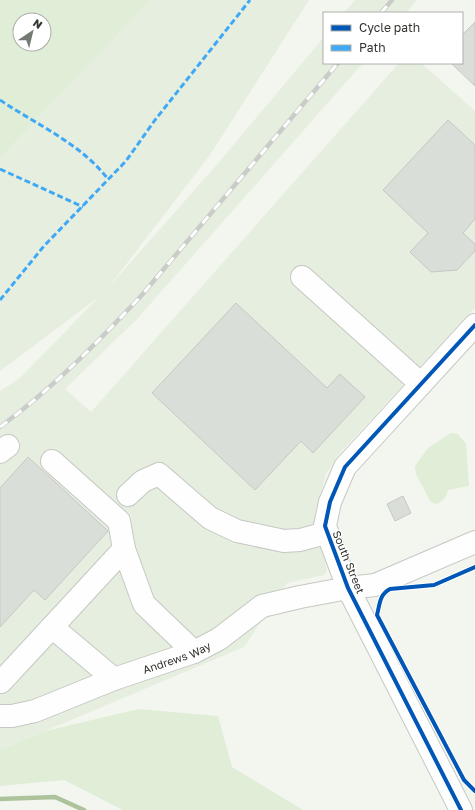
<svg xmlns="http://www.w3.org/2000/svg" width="475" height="810" font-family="'Golos Text',sans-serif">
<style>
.built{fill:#e6eee0;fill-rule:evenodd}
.green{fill:#e0edd7;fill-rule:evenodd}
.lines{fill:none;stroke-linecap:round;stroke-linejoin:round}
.stream{stroke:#acc39c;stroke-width:4.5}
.building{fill:#daded8;stroke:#c5c8c3}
.minor-casing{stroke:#c5c8c3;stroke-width:24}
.minor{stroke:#fdfefd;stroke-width:22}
.rail-casing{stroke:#caccca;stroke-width:4.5}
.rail{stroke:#fff;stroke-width:3;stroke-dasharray:9;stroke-linecap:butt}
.quiet{stroke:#3fa9f5;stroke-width:3;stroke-dasharray:6 3;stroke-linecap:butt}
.cycleway-casing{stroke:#fff;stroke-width:6}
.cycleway{stroke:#0057b8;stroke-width:4}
.labels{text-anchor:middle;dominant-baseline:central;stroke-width:3;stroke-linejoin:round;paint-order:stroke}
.street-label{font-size:11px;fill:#323530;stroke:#fff}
</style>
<rect width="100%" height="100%" fill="#f2f6ef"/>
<path class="built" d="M 0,0 L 309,0 L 210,155 L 108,288 L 220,161 L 324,37 L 324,63 L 363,63 L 137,319 L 65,389 L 91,412 L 399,63 L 421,63 L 475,111 L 475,308 L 340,453 L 326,474 L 315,512 L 327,571 L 324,575 L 287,583 L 244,647 L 0,750 L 0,391 L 20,378 L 99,297 L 0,371 ZM 20,20 L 44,20 L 44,44 L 20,44 Z
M 355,0 L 417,0 L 406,13 L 344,13 Z"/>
<path class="green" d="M 0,0 L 150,0 L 0,157 ZM 20,20 L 44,20 L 44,44 L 20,44 Z
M 451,433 L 458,434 L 466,444 L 469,486 L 448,490 C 446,498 443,502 435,504 L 430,501 L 416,474 L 415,466 L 428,448 Z
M 139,709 L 218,716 L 232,767 L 303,810 L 123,810 L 64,780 L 0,786 L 0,750 L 45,731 Z"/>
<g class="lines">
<path class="stream" d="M 0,799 L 55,797 L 84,810"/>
</g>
<path class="building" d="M 475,22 L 475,86 L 451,63 L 462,63 L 462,35 Z
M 448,120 L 475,145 L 475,219 L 463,233 L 475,244 L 475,251 L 457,270 L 431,272 L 410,252 L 428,233 L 383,190 Z
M 236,303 L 327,388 L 340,374 L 365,397 L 313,453 L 301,441 L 255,490 L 152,393 Z
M 28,457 L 108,531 L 45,600 L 34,590 L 0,627 L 0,488 Z
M 403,496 L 411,513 L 395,521 L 387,504 Z"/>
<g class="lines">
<defs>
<g id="minor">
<path d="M 302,277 L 421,384"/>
<path d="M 0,452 L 8,446"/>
<path d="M 52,461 L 119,521 L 124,549"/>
<path d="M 128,495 L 143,481 L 159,474 L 210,518 L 237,531 L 284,541 L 300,540 L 326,533"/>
<path d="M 114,679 L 52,627 L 124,549 L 144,604 L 194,652"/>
<path d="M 1,682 L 52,627"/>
<path id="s1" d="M 0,716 L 12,716 L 35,711 L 114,679 L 194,652 L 219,639 L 262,606 L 300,597 L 348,588 L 375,585 L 475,542"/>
<path d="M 461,810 L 348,588 L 325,526 L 330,502 L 345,467 L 475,325"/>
</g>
</defs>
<use href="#minor" class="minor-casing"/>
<use href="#minor" class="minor"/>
<defs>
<path id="rail" d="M 381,13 L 392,0
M 0,427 C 53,388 96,344 141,296 L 338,63"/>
</defs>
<use href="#rail" class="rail-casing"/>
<use href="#rail" class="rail"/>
<path class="quiet" d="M 0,100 C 37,125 80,143 108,179
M 0,169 L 83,207
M 0,300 L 44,246 L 126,161 L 155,120 L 250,0"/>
<defs>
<path id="cycleway" d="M 475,567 L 434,585 L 390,589 C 379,595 380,604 377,615 L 464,780 L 475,791
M 461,810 L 348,588 L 325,526 L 330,502 L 345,467 L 475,325"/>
</defs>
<use href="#cycleway" class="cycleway-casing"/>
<use href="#cycleway" class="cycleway"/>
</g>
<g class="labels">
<g class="street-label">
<text transform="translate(349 562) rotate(68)">South Street</text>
<text stroke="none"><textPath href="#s1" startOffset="187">Andrews Way</textPath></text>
</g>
</g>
<rect x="323" y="12" width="140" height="52" fill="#ffffff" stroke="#adaeac"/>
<rect x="331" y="25" width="20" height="6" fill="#0057b8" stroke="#adaeac"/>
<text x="359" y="32" font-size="12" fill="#323530">Cycle path</text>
<rect x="331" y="45" width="20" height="6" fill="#3fa9f5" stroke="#adaeac"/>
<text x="359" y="52" font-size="12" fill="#323530">Path</text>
<g transform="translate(32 32) rotate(35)"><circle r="19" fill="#ffffff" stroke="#adaeac"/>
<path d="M0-3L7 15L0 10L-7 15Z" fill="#757973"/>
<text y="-6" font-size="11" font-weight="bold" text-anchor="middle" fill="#323530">N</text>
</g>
</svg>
